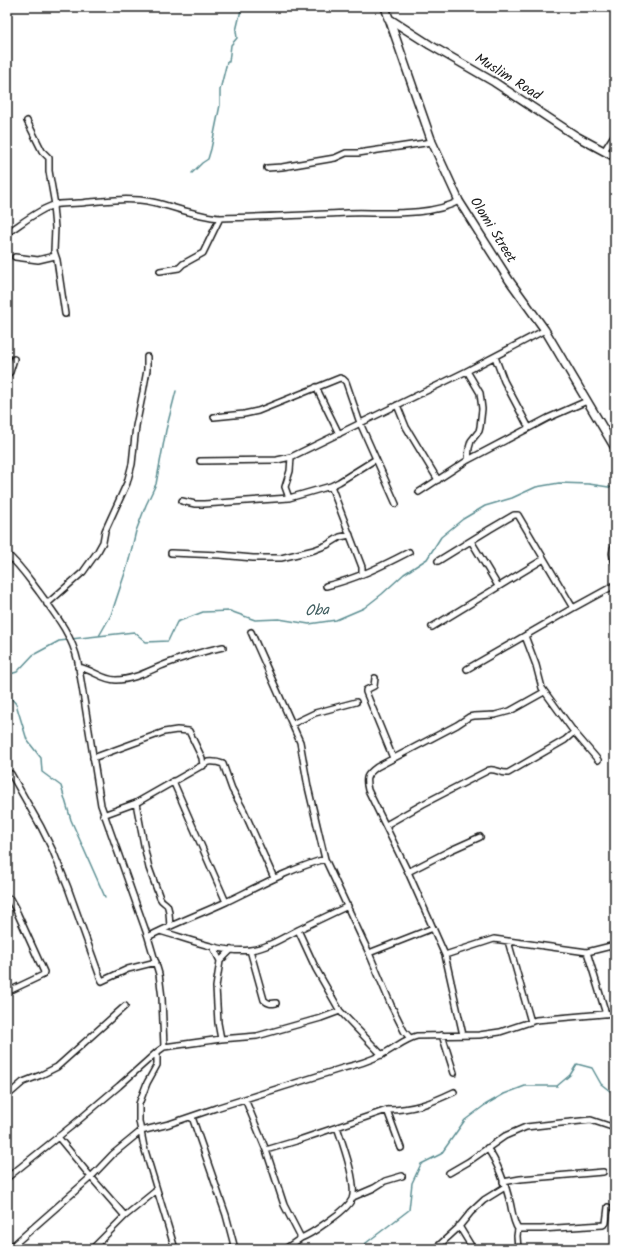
<svg xmlns="http://www.w3.org/2000/svg" width="622" height="1256" font-family="Kalam,sans-serif">
<style>
.lines{fill:none;stroke-linecap:round;stroke-linejoin:round}
.stream{stroke:#5d8f93;stroke-width:1.5}
.street-casing{stroke:#1c1c1c;stroke-width:8}
.secondary-casing{stroke:#1c1c1c;stroke-width:10}
.street{stroke:#fff;stroke-width:5}
.secondary{stroke:#fff;stroke-width:7}
.labels{text-anchor:middle;dominant-baseline:central;stroke-width:4;stroke-linejoin:round;paint-order:stroke}
.street-label{font-size:14px;fill:#1c1c1c;stroke:#fff}
.water-label{font-size:15px;font-style:italic;fill:#425f61;stroke:#fff}
</style>
<rect width="100%" height="100%" fill="#fff"/>
<filter id="ink" filterUnits="userSpaceOnUse"><feTurbulence type="fractalNoise" baseFrequency=".025" numOctaves="2"/><feDisplacementMap in="SourceGraphic" scale="8" xChannelSelector="R" yChannelSelector="G"/><feConvolveMatrix kernelMatrix="1 2 1 2 8 2 1 2 1" color-interpolation-filters="sRGB"/></filter>
<g filter="url(#ink)">
<g class="lines">
<path class="stream" d="M 192,173 L 202,163 L 208,159 L 211,149 L 220,105 L 220,90 L 227,62 L 229,62 L 231,45 L 237,38 L 236,31 L 241,10 L 240,7
M 99,636 L 111,615 L 128,564 L 136,531 L 146,505 L 156,484 L 166,430 L 176,391
M 71,639 L 134,632 L 146,642 L 168,641 L 177,622 L 203,612 L 230,611 L 255,620 L 279,619 L 309,624 L 336,620 L 364,608 L 382,594 L 404,574 L 427,559 L 441,537 L 463,519 L 485,506 L 512,498 L 536,487 L 559,483 L 589,484 L 615,488
M 7,675 L 17,672 L 33,655 L 59,641 L 68,640
M 7,693 L 16,704 L 27,740 L 41,758 L 42,772 L 61,786 L 71,820 L 105,897
M 361,1249 L 366,1243 L 409,1210 L 412,1183 L 421,1164 L 441,1154 L 465,1120 L 485,1105 L 504,1094 L 525,1086 L 557,1086 L 570,1075 L 577,1064 L 592,1068 L 601,1084 L 615,1095"/>
<defs>
<path id="street" d="M 27,121 L 42,151 L 49,158 L 49,171 L 55,205
M 604,151 L 615,134
M 267,168 L 282,167 L 335,158 L 346,153 L 358,153 L 432,142
M 53,206 L 55,228 L 54,251 L 57,260 L 65,314
M 7,233 C 21,224 39,209 54,205 C 62,203 71,204 79,203 C 102,201 128,197 152,202 C 175,207 196,216 220,218 C 262,217 305,215 348,213 C 381,212 430,217 459,201
M 15,257 L 38,260 L 55,256
M 160,271 L 179,268 L 183,264 L 203,253 L 220,218
M 495,357 L 504,381 L 529,428
M 467,371 L 480,393 L 482,409 L 480,427 L 479,431 L 471,441 L 469,448 L 468,460
M 7,375 L 10,372 L 14,359
M 316,387 L 339,434
M 397,405 L 406,427 L 438,480
M 214,417 L 244,414 L 258,411 L 340,378 L 343,379 L 346,382 L 360,423 L 396,504
M 200,461 L 277,460 L 291,457 L 467,371 L 545,330
M 331,486 L 362,567 L 362,575
M 419,492 L 468,460 L 548,418 L 587,401
M 289,498 L 285,487 L 290,471 L 291,457
M 182,501 L 195,504 L 204,504 L 289,498 L 331,486 L 339,482 L 376,459
M 471,541 L 498,586
M 615,544 C 611,551 612,556 615,563
M 171,553 L 220,555 L 253,558 L 281,558 L 314,550 L 327,545 L 340,537 L 350,535
M 7,554 C 20,565 29,579 39,592 C 55,614 72,635 78,662 L 101,805 L 148,937 L 159,974 L 162,998 L 164,1047 L 157,1052 L 157,1065 L 147,1083 L 139,1104 L 139,1121 L 144,1147 L 175,1249
M 438,561 L 490,529 L 514,515 L 518,515 L 573,608
M 326,586 C 356,579 382,566 409,552
M 47,604 L 83,572 L 98,551 L 103,542 L 105,531 L 127,483 L 132,464 L 136,426 L 143,392 L 147,370 L 147,357
M 432,627 L 544,559
M 251,632 L 300,742 L 308,787 L 325,859 L 369,953 L 391,1005 L 404,1031 L 410,1038
M 525,636 L 536,665 L 542,688 L 574,732 L 598,760
M 78,667 C 92,669 102,680 116,680 C 134,680 150,670 166,664 C 184,657 204,651 223,647
M 467,669 L 573,608 L 615,585
M 375,678 L 374,686 L 366,690 L 366,692 L 393,758
M 292,724 L 315,713 L 356,702
M 93,758 L 164,732 L 177,730 L 189,731 L 202,758 L 203,766
M 11,774 L 41,827 L 53,851 L 68,888 L 100,977 L 102,981 L 128,969 L 156,962
M 173,781 L 226,902
M 136,803 L 145,850 L 149,868 L 160,898 C 162,902 164,902 167,905 C 170,910 169,920 170,925
M 103,815 L 136,803 L 208,762 C 214,761 218,762 223,764 L 232,789 L 244,811 L 274,878
M 386,825 L 423,804 L 489,770 C 495,768 501,774 508,773 L 565,740 L 574,732
M 408,872 L 451,850 L 480,837
M 7,897 L 10,899 L 15,908 L 44,972 L 43,975 L 7,992
M 298,930 L 316,969 L 340,1011 L 382,1055
M 160,931 C 185,938 224,954 250,950 C 267,948 282,938 298,930 C 314,922 331,914 348,906
M 148,937 C 173,924 200,914 226,902 C 259,886 290,869 325,859
M 508,941 L 531,1022
M 213,947 L 220,961
M 250,950 L 264,1000 C 268,1004 271,1004 276,1003
M 587,952 L 606,1014
M 369,953 L 433,928
M 445,955 L 494,939 L 587,952 L 615,945
M 442,1035 L 454,1073
M 463,1035 L 445,955 L 408,872 L 368,790 C 365,778 366,775 377,767 L 457,725 L 469,717 L 474,716 L 495,715 L 510,711 L 544,692
M 221,1039 L 218,1023 L 216,987 L 220,961 L 231,950
M 164,1047 L 221,1039 L 257,1036 L 321,1018 L 340,1011
M 7,1096 L 23,1082 L 41,1075 L 57,1067 L 125,1006
M 245,1099 L 266,1150 L 284,1205 L 301,1238 C 312,1234 320,1227 330,1220 C 337,1215 348,1208 352,1199 C 358,1184 342,1142 337,1127
M 387,1110 L 401,1148
M 192,1117 L 226,1215 L 235,1249
M 58,1137 L 91,1177 L 125,1216
M 487,1148 C 497,1161 506,1186 510,1202 C 512,1210 513,1222 518,1229 L 517,1236 L 518,1249
M 266,1150 L 296,1141 L 387,1110 C 413,1110 431,1103 454,1092
M 449,1173 L 468,1162 L 505,1136 L 526,1127 L 561,1123 L 591,1120 L 615,1128
M 7,1178 L 73,1125 L 119,1086 L 157,1052
M 503,1182 L 520,1179 L 603,1172
M 353,1197 L 374,1188 L 385,1181 L 402,1176
M 459,1226 L 473,1249
M 518,1229 L 541,1229 L 603,1225 L 606,1223 L 608,1207
M 9,1249 L 91,1177 L 113,1154 L 141,1131 L 169,1124 L 216,1108 L 343,1068 C 356,1065 369,1061 381,1055 C 394,1049 404,1039 417,1036 L 479,1035 L 500,1032 L 536,1020 L 615,1013
M 92,1249 L 125,1216 L 157,1190
M 285,1249 L 301,1238
M 435,1249 L 458,1228 L 471,1212 L 484,1200 L 505,1187"/>
<path id="secondary" d="M 385,7 L 432,142 L 459,201 L 509,280 L 545,330 L 615,448
M 388,18 L 430,45 L 494,82 L 576,136 L 615,157"/>
</defs>
<use href="#street" class="street-casing"/>
<use href="#secondary" class="secondary-casing"/>
<use href="#street" class="street"/>
<use href="#secondary" class="secondary"/>
</g>
</g>
<g class="labels">
<g class="street-label">
<text transform="translate(508 77) rotate(32)">Muslim Road</text>
<text transform="translate(493 230) rotate(58)">Olomi Street</text>
</g>
<g class="water-label">
<text transform="translate(317 611) rotate(-4)">Oba</text>
</g>
</g>
<rect width="622" height="1256" fill="none" stroke="#fff" stroke-width="24"/>
<rect x="12" y="12" width="598" height="1232" fill="none" stroke="#1c1c1c" stroke-width="1.5" filter="url(#ink)"/>
</svg>
